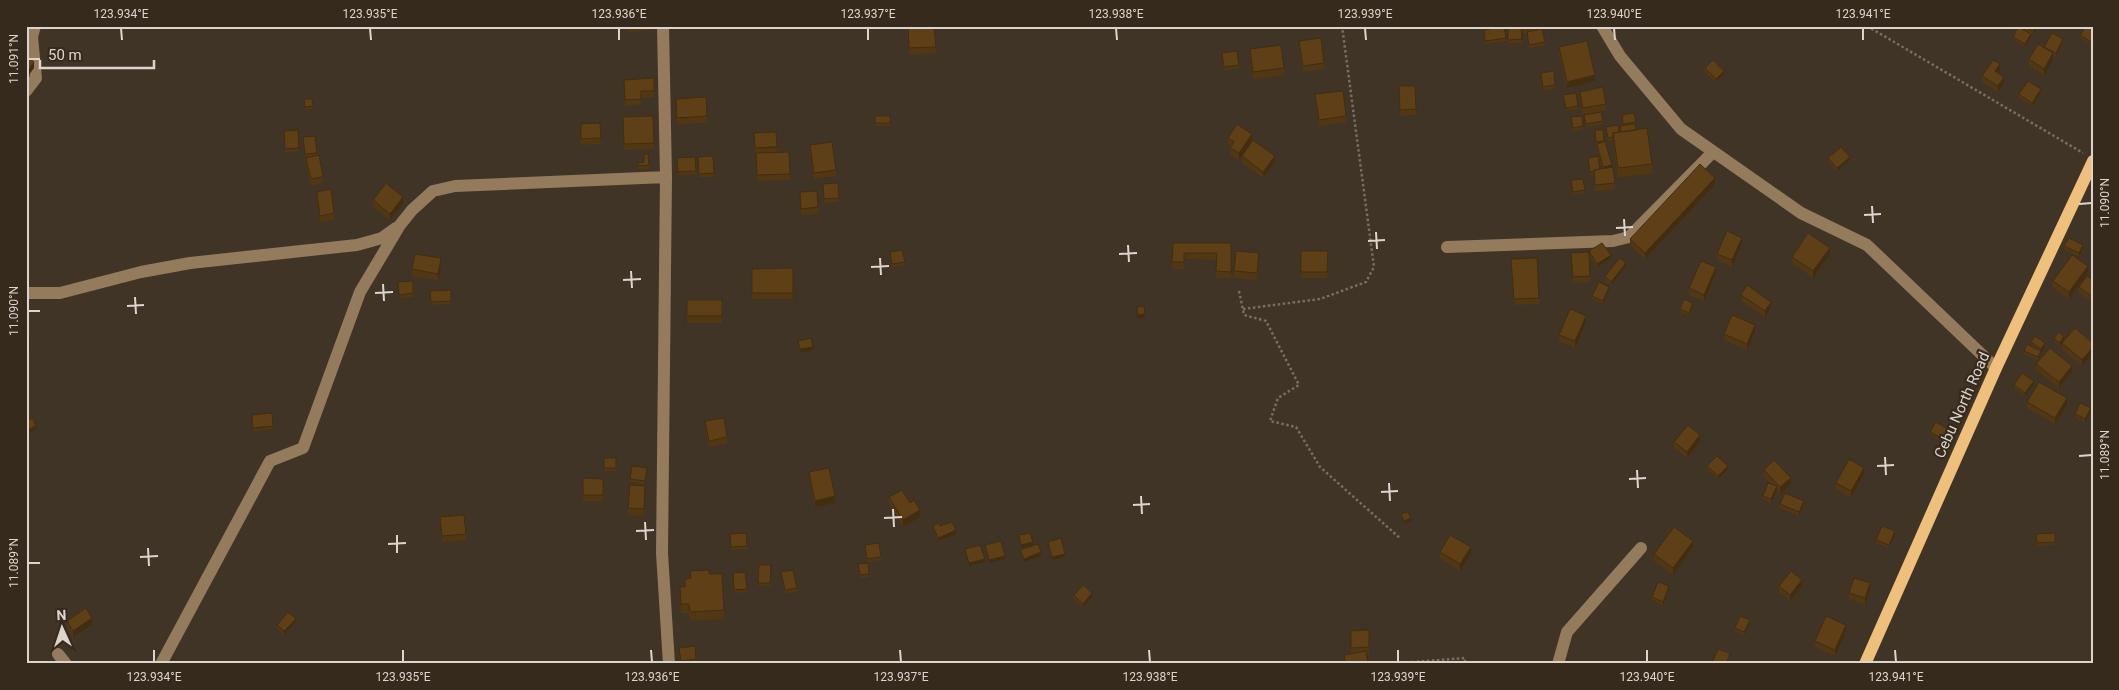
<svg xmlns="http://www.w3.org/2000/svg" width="2119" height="690" font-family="Roboto,sans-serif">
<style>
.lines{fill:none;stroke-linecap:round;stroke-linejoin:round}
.path{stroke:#786e62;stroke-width:2.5;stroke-dasharray:2.5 2.5;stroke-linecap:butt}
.minor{stroke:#937b5c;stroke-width:12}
.major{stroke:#efbf7c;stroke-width:12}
.wall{fill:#523713}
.shaded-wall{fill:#422d0f}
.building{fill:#5f4016;stroke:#422d0f}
.ticks{fill:none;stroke:#ddd5cd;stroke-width:2}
.labels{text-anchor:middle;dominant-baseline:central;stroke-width:4.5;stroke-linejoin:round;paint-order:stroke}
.street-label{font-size:15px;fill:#ddd5cd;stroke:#362a1d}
.neatline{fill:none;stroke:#ddd5cd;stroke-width:2}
.ticks-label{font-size:12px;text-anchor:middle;fill:#ddd5cd}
</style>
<rect width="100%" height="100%" fill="#403427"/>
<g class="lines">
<path class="path" d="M 1867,26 L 2083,153
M 1239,291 L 1244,315 L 1266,321 L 1299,385 L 1278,398 L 1270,421 L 1296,427 L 1320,467 L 1401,539
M 1243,309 L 1320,299 L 1366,282 L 1374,267 L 1342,26
M 1387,664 L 1465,658 L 1465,664"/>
<path class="minor" d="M 663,26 L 666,177 L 662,553 L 669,664
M 1602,26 L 1620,56 L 1681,129 L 1801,213 L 1867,245 L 1996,368
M 26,91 L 36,78 L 32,37 L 35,26
M 1447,247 L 1613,241 L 1629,237 L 1713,152
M 26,293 L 60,293 L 141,272 L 190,263 L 357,245 L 382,238 L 396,228
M 58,654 L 66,664
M 161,664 L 270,461 L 303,448 L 360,292 L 400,225 L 412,210 L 433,191 L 455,186 L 666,177
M 1558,664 L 1567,632 L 1641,548"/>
<path class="major" d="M 1865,664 L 1996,368 L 2093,161"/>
</g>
<path class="wall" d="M 628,26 L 652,26 L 652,30 L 628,32 Z
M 907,26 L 936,47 L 936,53 L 909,55 Z
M 1483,26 L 1502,26 L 1506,38 L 1506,41 L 1485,44 Z
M 1505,26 L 1521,26 L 1522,43 L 1508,43 L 1508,29 L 1505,29 Z
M 1523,26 L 1539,26 L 1539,30 L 1545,42 L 1545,45 L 1529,48 L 1527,33 L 1524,34 Z
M 2023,26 L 2038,26 L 2033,35 L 2023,28 Z
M 2093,28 L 2093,46 L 2080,38 L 2080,35 Z
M 2013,37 L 2031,37 L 2025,47 L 2013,40 Z
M 1299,41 L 1324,63 L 1324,69 L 1303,72 L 1299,47 Z
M 2063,42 L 2056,56 L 2053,55 L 2053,60 L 2044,75 L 2029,66 L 2029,59 L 2044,48 Z
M 1559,47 L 1595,81 L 1567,88 L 1559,54 Z
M 1250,49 L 1284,68 L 1284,75 L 1253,79 L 1250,56 Z
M 1222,53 L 1239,65 L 1239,68 L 1224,71 Z
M 1705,68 L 1724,74 L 1716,82 L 1705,72 Z
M 2000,70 L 1998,73 L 2004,83 L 1998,92 L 1982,82 L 1982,76 Z
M 1541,76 L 1555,85 L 1555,89 L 1543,90 Z
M 654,78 L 654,97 L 641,98 L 641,105 L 625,106 L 624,86 Z
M 1399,86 L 1415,86 L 1416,115 L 1400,116 Z
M 1580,92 L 1606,104 L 1606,110 L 1583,115 L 1580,98 Z
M 2041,92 L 2032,106 L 2019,98 L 2019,94 Z
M 1315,94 L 1346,116 L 1346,122 L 1319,126 L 1315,101 Z
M 1563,95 L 1578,106 L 1578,109 L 1566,111 Z
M 706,97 L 707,123 L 677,124 L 676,105 Z
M 304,99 L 312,99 L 313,109 L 305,110 Z
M 1584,115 L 1603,121 L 1603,124 L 1586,127 Z
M 1622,115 L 1636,122 L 1636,125 L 1635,126 L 1636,130 L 1652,164 L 1652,173 L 1618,178 L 1613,140 L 1608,141 L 1606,127 L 1620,132 L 1620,126 L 1623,126 Z
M 653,116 L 654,149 L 624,150 L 623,123 Z
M 875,116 L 890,116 L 890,126 L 875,126 Z
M 1582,116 L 1583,130 L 1573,131 L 1571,117 Z
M 600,123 L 601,144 L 581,145 L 581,124 Z
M 298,130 L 299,151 L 285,152 L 284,131 Z
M 1595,130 L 1604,142 L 1612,167 L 1615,183 L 1615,189 L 1595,191 L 1594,174 L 1590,175 L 1588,158 L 1600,169 L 1602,168 L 1596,145 Z
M 776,132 L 777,153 L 790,174 L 790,180 L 757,181 L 756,154 L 755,154 L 754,133 Z
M 1228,138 L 1252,140 L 1239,160 L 1230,154 L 1230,148 L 1232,146 L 1228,144 Z
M 303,141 L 317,153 L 317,156 L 323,177 L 323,183 L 311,186 L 306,164 L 306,158 L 314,156 L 305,157 Z
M 810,145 L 836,170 L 836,176 L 814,179 L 810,151 Z
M 648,154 L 649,169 L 638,169 L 638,163 L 644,162 Z
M 713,156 L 714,177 L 699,177 L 698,157 Z
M 1242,156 L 1275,162 L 1263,178 L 1242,163 Z
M 695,157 L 696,174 L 678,175 L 677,158 Z
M 1828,158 L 1850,160 L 1837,171 L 1828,161 Z
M 1571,180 L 1585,190 L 1585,193 L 1573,195 Z
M 838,183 L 839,202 L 824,203 L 823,184 Z
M 1715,184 L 1645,259 L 1630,245 L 1630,239 Z
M 317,192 L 334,213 L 334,220 L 320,222 L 317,198 Z
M 800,192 L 818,207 L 818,214 L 801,215 Z
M 373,200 L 403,203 L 390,220 L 373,207 Z
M 1173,243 L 1231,243 L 1231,278 L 1216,278 L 1217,260 L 1184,259 L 1184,269 L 1172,269 Z
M 1742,244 L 1732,267 L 1717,260 L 1717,254 Z
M 2064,246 L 2083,248 L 2079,257 L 2064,249 Z
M 1301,251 L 1328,251 L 1327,278 L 1301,278 Z
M 1589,251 L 1611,258 L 1597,267 L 1589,255 Z
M 890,252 L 905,262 L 905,265 L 892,267 Z
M 1571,253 L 1590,276 L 1590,282 L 1573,283 Z
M 1830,254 L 1813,278 L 1792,263 L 1792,257 Z
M 1259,260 L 1257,280 L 1234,278 L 1234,271 Z
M 441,264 L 438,280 L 412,276 L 412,269 Z
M 1511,266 L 1539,298 L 1539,304 L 1514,305 Z
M 1626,266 L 1611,285 L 1605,280 L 1605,276 Z
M 793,268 L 793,299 L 752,299 L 752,269 Z
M 2088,272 L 2069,299 L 2053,288 L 2053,281 Z
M 1716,273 L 1704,301 L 1689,295 L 1689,288 Z
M 2093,280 L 2093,303 L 2079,293 L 2079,287 Z
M 413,281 L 413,297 L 399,298 L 398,282 Z
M 451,290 L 451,304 L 431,305 L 430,291 Z
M 1609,290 L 1603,304 L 1592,299 L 1592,296 Z
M 1741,295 L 1771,308 L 1765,317 L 1741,301 Z
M 687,300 L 722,300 L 722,323 L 687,323 Z
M 1693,306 L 1689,316 L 1680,312 L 1680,309 Z
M 1586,322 L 1575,348 L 1559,341 L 1559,335 Z
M 1755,331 L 1747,350 L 1724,340 L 1724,334 Z
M 2054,339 L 2064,340 L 2060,346 L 2054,342 Z
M 26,342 L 30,352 L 30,355 L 26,356 Z
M 2031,342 L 2045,347 L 2041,352 L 2041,354 L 2038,360 L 2024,354 L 2024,351 L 2036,348 L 2031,345 Z
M 2062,343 L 2093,343 L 2082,366 L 2062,350 Z
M 2036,364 L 2072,372 L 2059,388 L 2036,370 Z
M 2034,384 L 2025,396 L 2014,388 L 2014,385 Z
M 2027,402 L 2067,405 L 2055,424 L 2027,408 Z
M 2091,411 L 2085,423 L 2075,417 L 2075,414 Z
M 272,413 L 273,429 L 253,431 L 252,415 Z
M 705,421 L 727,437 L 727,444 L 709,447 L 705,428 Z
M 1930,432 L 1950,433 L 1944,443 L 1930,435 Z
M 1674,442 L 1700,442 L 1687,458 L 1674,448 Z
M 604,458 L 616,458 L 616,471 L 604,471 Z
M 1707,466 L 1728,469 L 1718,479 L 1707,469 Z
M 1764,470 L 1791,484 L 1780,494 L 1777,490 L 1771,503 L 1763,499 L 1763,496 L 1771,484 L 1764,476 Z
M 647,471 L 645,484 L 630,482 L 630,479 Z
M 809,472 L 835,503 L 815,507 L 809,478 Z
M 1864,474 L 1851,498 L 1836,489 L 1836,483 Z
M 583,478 L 603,479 L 603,501 L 583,501 Z
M 645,486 L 644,516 L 628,515 L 628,508 Z
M 889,497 L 910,503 L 920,517 L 903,527 L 889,503 Z
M 1780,504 L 1804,504 L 1799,516 L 1780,508 Z
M 440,517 L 466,534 L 466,540 L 442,542 Z
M 933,526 L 940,526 L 956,534 L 938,541 L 933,529 Z
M 746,533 L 747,549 L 731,550 L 730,534 Z
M 2055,533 L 2055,545 L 2037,546 L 2036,534 Z
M 1895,534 L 1889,548 L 1876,543 L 1876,540 Z
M 865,545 L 881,557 L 881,560 L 867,562 Z
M 1693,547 L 1673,575 L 1654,561 L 1654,554 Z
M 1440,552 L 1471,554 L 1460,571 L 1440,558 Z
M 868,563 L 869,577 L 860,578 L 858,564 Z
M 759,565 L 771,565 L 770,586 L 758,586 Z
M 690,571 L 709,574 L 724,610 L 724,619 L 690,621 L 689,613 L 681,613 L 680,587 L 685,587 L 685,579 L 690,578 Z
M 745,572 L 747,592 L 734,593 L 733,573 Z
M 781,572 L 797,588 L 797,591 L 785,594 Z
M 1779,586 L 1802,586 L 1790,601 L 1779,593 Z
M 1669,589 L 1663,605 L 1652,600 L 1652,597 Z
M 1870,590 L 1865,605 L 1849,599 L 1849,593 Z
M 1074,595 L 1092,597 L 1083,607 L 1074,599 Z
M 67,621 L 92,624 L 73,637 L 67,627 Z
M 296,622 L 284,635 L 277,628 L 277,625 Z
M 1750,623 L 1744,635 L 1735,631 L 1735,628 Z
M 1369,630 L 1369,654 L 1366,654 L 1368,664 L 1345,664 L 1344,655 L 1351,654 L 1351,631 Z
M 1846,631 L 1835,656 L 1815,647 L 1815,641 Z
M 679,648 L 696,659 L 696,664 L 680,664 Z"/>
<path class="shaded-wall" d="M 2036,26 L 2038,26 L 2033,35 L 2033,31 Z
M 2031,34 L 2031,37 L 2025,47 L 2025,44 Z
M 2063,39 L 2063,42 L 2056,56 L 2056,53 Z
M 2053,53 L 2053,60 L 2044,75 L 2044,69 Z
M 34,62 L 34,68 L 26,79 L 26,73 Z
M 2000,64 L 2000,70 L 1995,77 L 1995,71 Z
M 1724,71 L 1724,74 L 1716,82 L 1716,79 Z
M 1595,75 L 1595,81 L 1567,88 L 1567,82 Z
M 2004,77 L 2004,83 L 1998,92 L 1998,86 Z
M 2041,89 L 2041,92 L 2032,106 L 2032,103 Z
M 1252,134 L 1252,140 L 1239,160 L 1239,153 Z
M 1275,156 L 1275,162 L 1263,178 L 1263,172 Z
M 1850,157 L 1850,160 L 1837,171 L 1837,168 Z
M 1612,165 L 1612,168 L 1603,170 L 1603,167 Z
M 1715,178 L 1715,184 L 1645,259 L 1645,253 Z
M 403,197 L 403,203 L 390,220 L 390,214 Z
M 1742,238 L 1742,244 L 1732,267 L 1732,260 Z
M 2083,245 L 2083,248 L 2079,257 L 2079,253 Z
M 1830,248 L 1830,254 L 1813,278 L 1813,271 Z
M 1611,255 L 1611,258 L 1597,267 L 1597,264 Z
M 441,258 L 441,264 L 438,280 L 438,274 Z
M 1626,263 L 1626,266 L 1611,285 L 1611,282 Z
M 2088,266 L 2088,272 L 2069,299 L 2069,292 Z
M 1716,267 L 1716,273 L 1704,301 L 1704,295 Z
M 1609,287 L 1609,290 L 1603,304 L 1603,301 Z
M 1771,302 L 1771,308 L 1765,317 L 1765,311 Z
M 1693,303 L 1693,306 L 1689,316 L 1689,313 Z
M 1145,314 L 1145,317 L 1138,318 L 1138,315 Z
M 1586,316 L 1586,322 L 1575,348 L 1575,341 Z
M 1755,325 L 1755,331 L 1747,350 L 1747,344 Z
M 2064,336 L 2064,340 L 2060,346 L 2060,343 Z
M 2045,343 L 2045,347 L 2041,352 L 2041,354 L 2038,360 L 2038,357 L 2041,351 L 2041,349 Z
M 813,347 L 813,350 L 800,353 L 800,349 Z
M 2093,347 L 2093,353 L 2082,366 L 2082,360 Z
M 2072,366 L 2072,372 L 2059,388 L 2059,382 Z
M 2034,381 L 2034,384 L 2025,396 L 2025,393 Z
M 2067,398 L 2067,405 L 2055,424 L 2055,418 Z
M 28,408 L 28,414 L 26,415 L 26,409 Z
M 2091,408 L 2091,411 L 2085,423 L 2085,419 Z
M 36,426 L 36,429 L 26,434 L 26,431 Z
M 1950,430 L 1950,433 L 1944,443 L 1944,440 Z
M 1700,435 L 1700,442 L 1687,458 L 1687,452 Z
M 1728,466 L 1728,469 L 1718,479 L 1718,476 Z
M 1864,468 L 1864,474 L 1851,498 L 1851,491 Z
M 1791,478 L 1791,484 L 1780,494 L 1780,487 Z
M 1777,486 L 1777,490 L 1771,503 L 1771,499 Z
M 835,496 L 835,503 L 815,507 L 815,501 Z
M 1804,501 L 1804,504 L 1799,516 L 1799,512 Z
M 920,510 L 920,517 L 903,527 L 903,520 Z
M 1411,518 L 1411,521 L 1404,524 L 1404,521 Z
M 956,530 L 956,534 L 938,541 L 938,538 Z
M 1895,531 L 1895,534 L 1889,548 L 1889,545 Z
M 1693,541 L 1693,547 L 1673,575 L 1673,568 Z
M 1033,542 L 1033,545 L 1021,548 L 1021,545 Z
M 1471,547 L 1471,554 L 1460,571 L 1460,564 Z
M 1041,552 L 1041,556 L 1024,562 L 1024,559 Z
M 1065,554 L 1065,557 L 1052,560 L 1052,557 Z
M 1005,556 L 1005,559 L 989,563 L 989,560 Z
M 985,559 L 985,562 L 969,566 L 969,563 Z
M 1802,580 L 1802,586 L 1790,601 L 1790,595 Z
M 1870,583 L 1870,590 L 1865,605 L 1865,598 Z
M 1669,586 L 1669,589 L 1663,605 L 1663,602 Z
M 1092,593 L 1092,597 L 1083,607 L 1083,604 Z
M 92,618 L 92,624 L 73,637 L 73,631 Z
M 296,619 L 296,622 L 284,635 L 284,631 Z
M 1750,620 L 1750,623 L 1744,635 L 1744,632 Z
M 1846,625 L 1846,631 L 1835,656 L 1835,650 Z"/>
<path class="building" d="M 908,26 L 934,26 L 936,47 L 909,48 Z
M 1504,26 L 1506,38 L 1485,41 L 1484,30 Z
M 2024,26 L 2036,26 L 2033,31 Z
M 2086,26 L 2089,26 L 2093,28 L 2093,43 L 2080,35 Z
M 1521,27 L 1522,39 L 1508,40 L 1508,28 Z
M 2018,27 L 2031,34 L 2025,44 L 2013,37 Z
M 1542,29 L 1545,42 L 1529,45 L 1527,32 Z
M 2052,33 L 2063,39 L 2056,53 L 2044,47 Z
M 1321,38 L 1324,63 L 1303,66 L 1299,41 Z
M 1587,41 L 1595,75 L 1567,82 L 1559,47 Z
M 2038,44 L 2053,53 L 2044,69 L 2029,59 Z
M 1281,45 L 1284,68 L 1253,72 L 1250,49 Z
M 1237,51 L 1239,65 L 1224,67 L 1222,53 Z
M 26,56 L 34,62 L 26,73 Z
M 1713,60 L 1724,71 L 1716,79 L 1705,68 Z
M 1993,60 L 2000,64 L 1995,71 L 2004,77 L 1998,86 L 1982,76 Z
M 1554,71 L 1555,85 L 1543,87 L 1541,73 Z
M 654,78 L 654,91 L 641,91 L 641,99 L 625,100 L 624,80 Z
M 2028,81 L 2041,89 L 2032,103 L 2019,94 Z
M 1399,86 L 1415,86 L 1416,109 L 1400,110 Z
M 1603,87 L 1606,104 L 1583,108 L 1580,92 Z
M 1343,91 L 1346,116 L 1319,120 L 1315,94 Z
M 1576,93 L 1578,106 L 1566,108 L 1563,95 Z
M 706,97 L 707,116 L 677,118 L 676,99 Z
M 304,99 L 312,99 L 313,106 L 305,107 Z
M 1601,112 L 1603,121 L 1586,124 L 1584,115 Z
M 1634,113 L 1636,122 L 1623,124 L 1622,115 Z
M 653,116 L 654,143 L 624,144 L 623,117 Z
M 875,116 L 890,116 L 890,123 L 875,123 Z
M 1582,116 L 1583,126 L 1573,128 L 1571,117 Z
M 600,123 L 601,138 L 581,139 L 581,124 Z
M 1237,124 L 1252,134 L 1239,153 L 1230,148 L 1234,142 L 1228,138 Z
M 1635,124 L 1636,130 L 1621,132 L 1620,126 Z
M 1618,125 L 1619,132 L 1613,133 L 1613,137 L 1608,138 L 1606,127 Z
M 1647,128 L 1652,164 L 1618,168 L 1613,133 Z
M 298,130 L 299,148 L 285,149 L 284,131 Z
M 1595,130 L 1603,130 L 1604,141 L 1596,142 Z
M 776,132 L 777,147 L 755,148 L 754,133 Z
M 315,136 L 317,153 L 305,154 L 303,137 Z
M 1253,140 L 1275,156 L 1263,172 L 1242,156 Z
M 1605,141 L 1612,165 L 1603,167 L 1597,144 Z
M 832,142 L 836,170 L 814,173 L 810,145 Z
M 1841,147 L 1850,157 L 1837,168 L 1828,158 Z
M 789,152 L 790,174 L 757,175 L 756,153 Z
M 644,154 L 648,154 L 649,165 L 638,166 L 638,163 L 644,162 Z
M 319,155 L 323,177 L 311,179 L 306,158 Z
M 713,156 L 714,173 L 699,174 L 698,157 Z
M 1598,156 L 1600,169 L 1594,170 L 1594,171 L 1590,172 L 1588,158 Z
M 695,157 L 696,171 L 678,172 L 677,158 Z
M 1700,164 L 1715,178 L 1645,253 L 1630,239 Z
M 1613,167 L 1615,183 L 1595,185 L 1594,170 Z
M 1583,179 L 1585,190 L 1573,192 L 1571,180 Z
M 386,183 L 403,197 L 390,214 L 373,200 Z
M 838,183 L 839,198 L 824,199 L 823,184 Z
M 331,189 L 334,213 L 320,216 L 317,192 Z
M 817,191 L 818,207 L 801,209 L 800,192 Z
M 1727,231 L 1742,238 L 1732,260 L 1717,254 Z
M 1808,233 L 1830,248 L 1813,271 L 1792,257 Z
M 2069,238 L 2083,245 L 2079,253 L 2064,246 Z
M 1173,243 L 1231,243 L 1231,272 L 1216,271 L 1217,253 L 1184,253 L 1184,262 L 1172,262 Z
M 1602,243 L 1611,255 L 1597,264 L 1589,251 Z
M 902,250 L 905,262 L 892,264 L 890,252 Z
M 1236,251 L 1259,253 L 1257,273 L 1234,271 Z
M 1301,251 L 1328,251 L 1327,272 L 1301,272 Z
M 1589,252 L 1590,276 L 1573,277 L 1571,253 Z
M 415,254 L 441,258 L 438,274 L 412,269 Z
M 2072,255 L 2088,266 L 2069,292 L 2053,281 Z
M 1537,258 L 1539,298 L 1514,299 L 1511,259 Z
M 1620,258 L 1626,263 L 1611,282 L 1605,276 Z
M 1701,261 L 1716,267 L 1704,295 L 1689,288 Z
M 793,268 L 793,293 L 752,293 L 752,269 Z
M 2087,276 L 2093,280 L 2093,297 L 2079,287 Z
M 413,281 L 413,293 L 399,295 L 398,282 Z
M 1599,282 L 1609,287 L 1603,301 L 1592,296 Z
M 1747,285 L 1771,302 L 1765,311 L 1741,295 Z
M 451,290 L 451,301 L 431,302 L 430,291 Z
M 1684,299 L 1693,303 L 1689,313 L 1680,309 Z
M 687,300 L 722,300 L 722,316 L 687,316 Z
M 1144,306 L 1145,314 L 1138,315 L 1137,307 Z
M 1570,309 L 1586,316 L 1575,341 L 1559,335 Z
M 1732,315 L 1755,325 L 1747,344 L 1724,334 Z
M 2075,328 L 2093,343 L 2093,347 L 2082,360 L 2062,343 Z
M 2058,332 L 2064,336 L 2060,343 L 2054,339 Z
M 2035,336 L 2045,343 L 2041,349 L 2031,342 Z
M 811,338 L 813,347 L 800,349 L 798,341 Z
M 29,341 L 30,352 L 26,353 L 26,342 Z
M 2027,344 L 2041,351 L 2038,357 L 2024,351 Z
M 2050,348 L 2072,366 L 2059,382 L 2036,364 Z
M 2022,373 L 2034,381 L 2025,393 L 2014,385 Z
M 2039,382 L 2067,398 L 2055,418 L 2027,402 Z
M 26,400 L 28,408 L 26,409 Z
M 2080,403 L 2091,408 L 2085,419 L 2075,414 Z
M 272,413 L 273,426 L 253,428 L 252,415 Z
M 33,418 L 36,426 L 26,431 L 26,421 Z
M 724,418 L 727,437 L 709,441 L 705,421 Z
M 1936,422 L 1950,430 L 1944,440 L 1930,432 Z
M 1688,425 L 1700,435 L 1687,452 L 1674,442 Z
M 1717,456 L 1728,466 L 1718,476 L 1707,466 Z
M 604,458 L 616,458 L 616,468 L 604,468 Z
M 1849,459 L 1864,468 L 1851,491 L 1836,483 Z
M 1774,460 L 1791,478 L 1780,487 L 1764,470 Z
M 632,466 L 647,468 L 645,481 L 630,479 Z
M 829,468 L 835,496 L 815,501 L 809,472 Z
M 583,478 L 603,479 L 603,495 L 583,495 Z
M 1768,483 L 1777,486 L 1771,499 L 1763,496 Z
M 630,485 L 645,486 L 644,509 L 628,508 Z
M 902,490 L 910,503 L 914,500 L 920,510 L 903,520 L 889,497 Z
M 1785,493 L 1804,501 L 1799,512 L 1780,504 Z
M 1408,512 L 1411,518 L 1404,521 L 1401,514 Z
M 464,515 L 466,534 L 442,536 L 440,517 Z
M 952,522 L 956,530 L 938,538 L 933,526 L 939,523 L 940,526 Z
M 1882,526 L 1895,531 L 1889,545 L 1876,540 Z
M 1674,527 L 1693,541 L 1673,568 L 1654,554 Z
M 746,533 L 747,546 L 731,547 L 730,534 Z
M 1030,533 L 1033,542 L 1021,545 L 1019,535 Z
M 2055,533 L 2055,542 L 2037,543 L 2036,534 Z
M 1450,535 L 1471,547 L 1460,564 L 1440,552 Z
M 1061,538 L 1065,554 L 1052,557 L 1048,542 Z
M 1001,541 L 1005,556 L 989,560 L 985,545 Z
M 879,543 L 881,557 L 867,559 L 865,545 Z
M 1038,544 L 1041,552 L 1024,559 L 1020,550 Z
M 980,545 L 985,559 L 969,563 L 965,549 Z
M 868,563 L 869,574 L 860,575 L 858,564 Z
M 759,565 L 771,565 L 770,583 L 758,583 Z
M 709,570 L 709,574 L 722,574 L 724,610 L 690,612 L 689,604 L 681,604 L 680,587 L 685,587 L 685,579 L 691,578 L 690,571 Z
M 793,570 L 797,588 L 785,590 L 781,572 Z
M 1791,571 L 1802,580 L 1790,595 L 1779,586 Z
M 745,572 L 747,589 L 734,590 L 733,573 Z
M 1854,578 L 1870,583 L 1865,598 L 1849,593 Z
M 1658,582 L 1669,586 L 1663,602 L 1652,597 Z
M 1083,585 L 1092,593 L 1083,604 L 1074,595 Z
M 86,608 L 92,618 L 73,631 L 67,621 Z
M 288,612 L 296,619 L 284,631 L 277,625 Z
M 1740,616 L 1750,620 L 1744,632 L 1735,628 Z
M 1826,616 L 1846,625 L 1835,650 L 1815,641 Z
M 1369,630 L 1369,647 L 1351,648 L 1351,631 Z
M 695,646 L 696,659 L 681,661 L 679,648 Z
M 1718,649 L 1730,653 L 1726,664 L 1714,664 L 1712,663 Z
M 1366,651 L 1368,664 L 1346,664 L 1344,655 Z"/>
<path class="ticks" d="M 121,28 L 122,40M 370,28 L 371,40M 619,28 L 619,40M 868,28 L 868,40M 1116,28 L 1117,40M 1365,28 L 1366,40M 1614,28 L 1615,40M 1863,28 L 1863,40M 28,59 L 40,59M 2079,204 L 2092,203M 1872,206 L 1873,223M 1864,215 L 1881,214M 1624,219 L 1625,236M 1616,228 L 1633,227M 1376,232 L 1377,249M 1368,241 L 1385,240M 1128,245 L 1129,262M 1119,254 L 1137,253M 880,258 L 881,275M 871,267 L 889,266M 631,271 L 632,288M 623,280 L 641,279M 383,284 L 384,301M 375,293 L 393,292M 135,297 L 136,314M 127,306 L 144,305M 28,311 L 40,311M 2079,456 L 2092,455M 1885,457 L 1886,475M 1877,466 L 1894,465M 1637,470 L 1638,488M 1629,479 L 1646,478M 1389,483 L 1390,501M 1381,492 L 1398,491M 1141,496 L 1142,514M 1133,505 L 1150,504M 893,509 L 894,527M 884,518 L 902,517M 645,522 L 646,540M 636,531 L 654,530M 397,535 L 397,553M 388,544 L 406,543M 148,548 L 149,566M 140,557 L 158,556M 28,563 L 40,563M 154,650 L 154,662M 403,650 L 403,662M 651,650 L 652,662M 900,650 L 901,662M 1149,650 L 1150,662M 1398,650 L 1398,662M 1647,650 L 1647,662M 1895,650 L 1896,662"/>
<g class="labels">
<g class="street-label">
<text transform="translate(1962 405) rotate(-66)">Cebu North Road</text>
</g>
</g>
<rect width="2119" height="690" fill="none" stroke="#362a1d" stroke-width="55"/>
<g transform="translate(62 628) rotate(357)" stroke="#362a1d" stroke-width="4" paint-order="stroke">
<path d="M0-4L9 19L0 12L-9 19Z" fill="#ddd5cd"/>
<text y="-8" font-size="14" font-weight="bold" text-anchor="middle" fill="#ddd5cd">N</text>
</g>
<path d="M40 60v8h114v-8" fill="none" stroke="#ddd5cd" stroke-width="2.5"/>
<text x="48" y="60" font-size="15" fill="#ddd5cd" stroke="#362a1d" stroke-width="4" paint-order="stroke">50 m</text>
<rect x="28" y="28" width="2064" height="634" class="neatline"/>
<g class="ticks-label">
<text x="121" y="18">123.934°E</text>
<text x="370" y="18">123.935°E</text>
<text x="619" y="18">123.936°E</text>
<text x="868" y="18">123.937°E</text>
<text x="1116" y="18">123.938°E</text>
<text x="1365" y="18">123.939°E</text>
<text x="1614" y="18">123.940°E</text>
<text x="1863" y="18">123.941°E</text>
<text transform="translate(14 59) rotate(-90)" y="4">11.091°N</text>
<text transform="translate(2105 203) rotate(-90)" y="4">11.090°N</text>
<text transform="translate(14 311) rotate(-90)" y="4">11.090°N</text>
<text transform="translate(2105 455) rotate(-90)" y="4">11.089°N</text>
<text transform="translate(14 563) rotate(-90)" y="4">11.089°N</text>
<text x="154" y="681">123.934°E</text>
<text x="403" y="681">123.935°E</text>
<text x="652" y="681">123.936°E</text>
<text x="901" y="681">123.937°E</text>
<text x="1150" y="681">123.938°E</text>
<text x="1398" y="681">123.939°E</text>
<text x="1647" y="681">123.940°E</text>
<text x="1896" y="681">123.941°E</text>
</g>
</svg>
